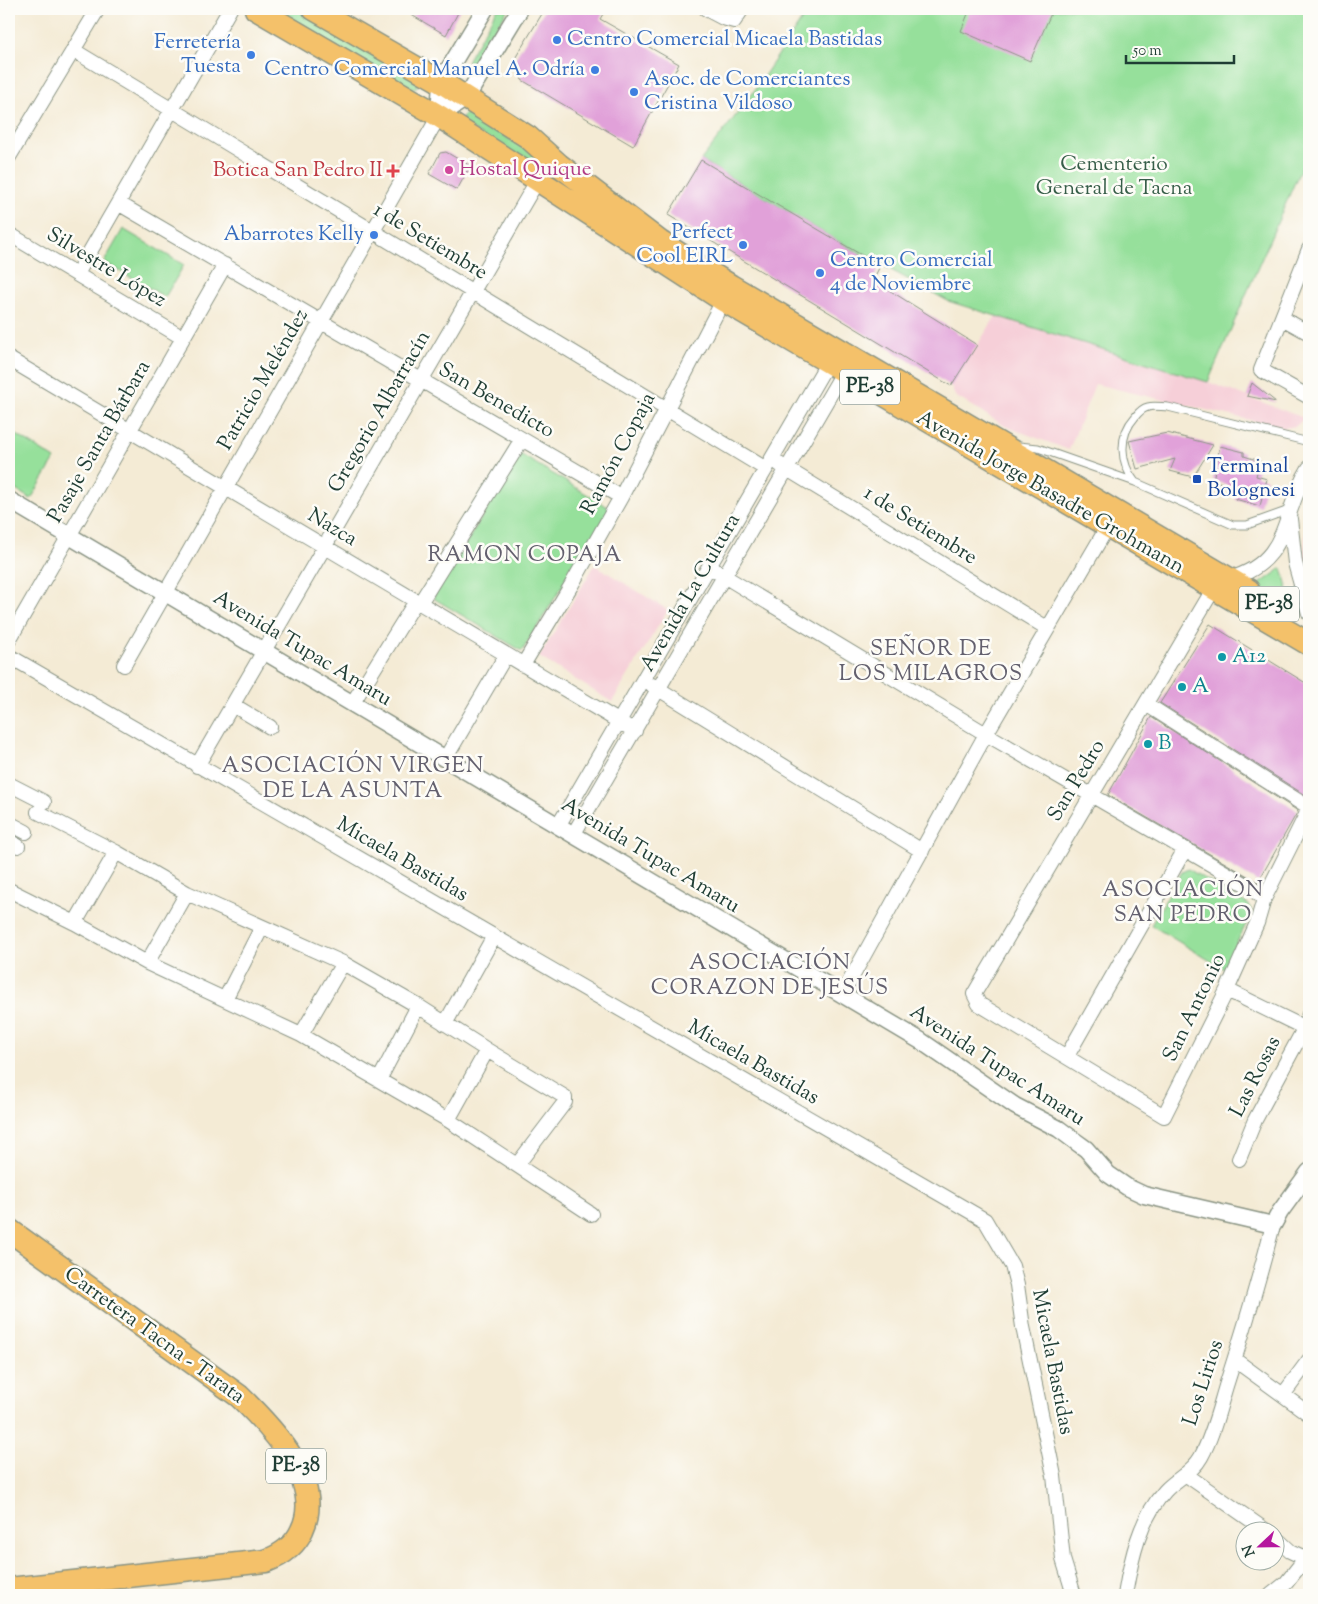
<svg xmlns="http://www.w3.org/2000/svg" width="1318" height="1604" font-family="'Sorts Mill Goudy',serif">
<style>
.built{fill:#f6cfd8}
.green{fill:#96e09b;stroke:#5a8e68}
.building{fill:#e1a1d9}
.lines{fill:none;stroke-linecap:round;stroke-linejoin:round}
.service-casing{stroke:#8a9484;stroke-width:9}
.minor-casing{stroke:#8a9484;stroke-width:16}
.tertiary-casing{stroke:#8a9484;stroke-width:19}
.trunk-casing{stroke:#8a9484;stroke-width:25}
.service{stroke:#fff;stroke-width:7}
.minor{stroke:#fff;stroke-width:14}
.tertiary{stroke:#fff;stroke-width:16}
.trunk{stroke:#f4c16a;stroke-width:22}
.shop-dot{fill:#3f7fe0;stroke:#fdfcf7;stroke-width:2}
.hotel-dot{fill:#d1479c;stroke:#fdfcf7;stroke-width:2}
.health-dot{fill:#e0444e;stroke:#fdfcf7;stroke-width:2}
.transit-dot{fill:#1a4fb4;stroke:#fdfcf7;stroke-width:2}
.culture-dot{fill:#0f9aa8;stroke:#fdfcf7;stroke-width:2}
.labels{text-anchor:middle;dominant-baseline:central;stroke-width:5;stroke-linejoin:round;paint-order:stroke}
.shield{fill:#fdfcf7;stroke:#62766e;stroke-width:1}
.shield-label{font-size:20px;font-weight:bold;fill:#1f3d34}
.shop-label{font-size:21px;fill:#366cbe;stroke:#fdfcf7;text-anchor:end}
.park-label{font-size:21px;fill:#375e49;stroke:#fdfcf7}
.hotel-label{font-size:21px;fill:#b23c85;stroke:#fdfcf7;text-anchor:start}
.health-label{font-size:21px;fill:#be3a42;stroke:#fdfcf7;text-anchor:end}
.street-label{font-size:21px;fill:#1f3d34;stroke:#fdfcf7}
.transit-label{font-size:21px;fill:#164399;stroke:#fdfcf7;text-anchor:start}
.culture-label{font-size:21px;fill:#0d838f;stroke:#fdfcf7;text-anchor:start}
.neighbourhood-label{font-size:22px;letter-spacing:1px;fill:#63606e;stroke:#fdfcf7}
</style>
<rect width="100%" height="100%" fill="#fdfcf7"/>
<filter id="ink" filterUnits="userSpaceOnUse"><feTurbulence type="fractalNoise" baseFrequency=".02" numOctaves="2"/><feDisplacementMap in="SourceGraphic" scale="10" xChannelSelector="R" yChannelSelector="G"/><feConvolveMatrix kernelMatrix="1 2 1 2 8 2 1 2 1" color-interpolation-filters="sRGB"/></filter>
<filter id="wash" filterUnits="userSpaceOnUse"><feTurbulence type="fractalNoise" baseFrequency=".0096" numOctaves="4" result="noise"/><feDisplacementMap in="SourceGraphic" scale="20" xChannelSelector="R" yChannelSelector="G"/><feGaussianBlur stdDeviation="1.12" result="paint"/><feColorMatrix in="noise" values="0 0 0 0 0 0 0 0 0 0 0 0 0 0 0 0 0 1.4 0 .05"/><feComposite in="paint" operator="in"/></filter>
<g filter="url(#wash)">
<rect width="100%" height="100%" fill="#f4ebd5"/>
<path class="built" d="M 996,316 L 1208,382 L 1304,418 L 1296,426 L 1284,428 L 1095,384 L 1069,450 L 1005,426 L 955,396 L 951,386 Z
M 1309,503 L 1309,578 L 1304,557 L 1307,510 Z
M 595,565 L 668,610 L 612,702 L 539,657 Z"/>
<path class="green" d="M 272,9 L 296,9 L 413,77 L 418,86 L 410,90 Z
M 497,9 L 508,9 L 475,65 L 467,61 Z
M 809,9 L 1309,9 L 1309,150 L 1208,382 L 948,301 L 834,239 L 701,160 L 748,100 Z
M 466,113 L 535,154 L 569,190 L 462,123 L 462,117 Z
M 123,229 L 184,265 L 165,297 L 104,262 Z
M 9,430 L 55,459 L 31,499 L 9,486 Z
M 520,454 L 608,507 L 609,511 L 522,651 L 433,598 Z
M 1282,568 L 1292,606 L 1257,586 Z
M 1188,869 L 1249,905 L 1252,912 L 1224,969 L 1151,925 L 1182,872 Z"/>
<g id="blocks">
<path class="building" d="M 401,9 L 460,9 L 446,35 Z
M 545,9 L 606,9 L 600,19 L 679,64 L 633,146 L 522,80 L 514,60 Z
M 970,9 L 1053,9 L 1030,61 L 961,31 Z
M 446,152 L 470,166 L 457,190 L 429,174 L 440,153 Z
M 701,160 L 880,266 L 873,280 L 977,345 L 951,386 L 668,215 Z
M 1252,383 L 1276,402 L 1247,396 Z
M 1167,433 L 1213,445 L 1193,477 L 1170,471 L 1175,459 L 1137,469 L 1129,441 Z
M 1220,446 L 1244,452 L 1244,456 L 1260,461 L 1256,476 L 1267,479 L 1260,506 L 1235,499 L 1238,489 L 1213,480 Z
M 1210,624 L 1309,685 L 1309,795 L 1308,797 L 1160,703 Z
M 1151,717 L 1298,811 L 1258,882 L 1108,795 Z"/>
</g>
</g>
<g filter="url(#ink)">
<use href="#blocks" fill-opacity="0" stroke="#8a9484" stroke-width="1"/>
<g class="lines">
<defs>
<path id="service" d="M 1019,446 L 1038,448 L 1135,482
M 1289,510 L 1247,525 L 1233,525 L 1135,482 C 1120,463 1118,436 1135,417 C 1138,413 1143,408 1148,407 C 1153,405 1162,407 1168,407 L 1309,442"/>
<path id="minor" d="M 706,9 L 723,18 L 734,21 L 742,9
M 73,50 L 766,469
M 9,157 L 98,9
M 118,203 L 621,497
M 9,234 L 183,338
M 1309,249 L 1261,370 L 1309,397
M 77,274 L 230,9
M 1282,318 L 1309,333
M 9,359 L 635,731
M 779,464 L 1047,628
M 1290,519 L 1295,563 L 1309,613
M 709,567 L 986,734 L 1250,887 L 1264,899
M 1229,579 C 1292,561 1280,514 1309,468
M 1214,588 L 974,994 L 979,1004 L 1164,1116 L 1227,990 L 1257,923 L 1264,899 L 1309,809
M 420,603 L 522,439
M 9,640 L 225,265
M 9,656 L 985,1220 L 1012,1266 L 1017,1285 L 1023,1327 L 1054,1476 L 1063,1559 L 1074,1595
M 124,665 L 439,116
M 523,665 L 572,584 L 621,497 L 727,293
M 652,685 L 922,851
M 352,704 L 416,601
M 1146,704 L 1309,808
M 233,705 L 270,727
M 445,759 L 506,655
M 197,766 L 551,157
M 9,784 L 44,802
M 38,812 L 116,852 L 187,893 L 343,963 L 418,1006 L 487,1050 L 565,1097 L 565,1102 L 517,1165
M 9,823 L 26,832
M 558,826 L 828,362
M 573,835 L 844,371
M 9,841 L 18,846
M 9,890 L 75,923 L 147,963 L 301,1035 L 448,1120 L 591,1214
M 75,923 L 116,852
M 147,963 L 187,893
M 1227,990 L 1309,1030
M 842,995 L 986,734 L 1108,526
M 225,999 L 262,927
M 445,1024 L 494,936
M 301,1035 L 343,963
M 1067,1056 L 1185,849
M 379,1080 L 418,1006
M 448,1120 L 487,1050
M 1239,1159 L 1255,1120 L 1305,1027 L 1309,1014
M 1235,1360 L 1309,1414
M 1283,1395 L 1309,1360
M 1185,1474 L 1268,1532
M 1276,1538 L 1290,1551 L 1305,1558
M 1125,1595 C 1131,1559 1140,1518 1165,1491 C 1176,1479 1193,1472 1201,1457 C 1213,1435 1219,1409 1226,1386 C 1243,1333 1259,1279 1273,1225
M 1271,1595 L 1286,1583 L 1309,1554"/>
<path id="tertiary" d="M 439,116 L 466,98 L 520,9
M 439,116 L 441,82 L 485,9
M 9,500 L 921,1041 L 1015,1106 L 1059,1129 L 1075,1141 L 1086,1149 L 1108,1174 L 1127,1187 L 1144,1195 L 1273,1225 L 1280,1212 L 1309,1172"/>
<path id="trunk" d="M 256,9 L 439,116 L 723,300 L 1309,644
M 314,9 L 441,82 L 528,137 L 559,165 L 660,242 L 731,286 L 1248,590
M 9,1230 L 239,1396 C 271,1427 325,1482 302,1530 C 295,1546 282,1555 266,1561 L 9,1589"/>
</defs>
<use href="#service" class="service-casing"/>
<use href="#minor" class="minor-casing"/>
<use href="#tertiary" class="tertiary-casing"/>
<use href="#trunk" class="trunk-casing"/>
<use href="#service" class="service"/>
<use href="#minor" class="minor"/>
<use href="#tertiary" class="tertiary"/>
<use href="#trunk" class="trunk"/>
</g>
</g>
<g class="shop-dot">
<circle cx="557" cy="40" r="5"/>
<circle cx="251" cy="55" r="5"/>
<circle cx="595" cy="70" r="5"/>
<circle cx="634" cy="92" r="5"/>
<circle cx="374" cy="235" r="5"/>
<circle cx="743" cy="245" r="5"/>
<circle cx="820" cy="273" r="5"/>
</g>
<circle class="hotel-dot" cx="449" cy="170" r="5"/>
<path class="health-dot" d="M390.5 163.5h5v5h5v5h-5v5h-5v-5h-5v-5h5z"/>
<rect class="transit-dot" x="1192" y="474" width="10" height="10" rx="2.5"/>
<g class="culture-dot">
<circle cx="1222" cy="657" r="5"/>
<circle cx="1182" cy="687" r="5"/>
<circle cx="1148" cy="744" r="5"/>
</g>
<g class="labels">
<g class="shield">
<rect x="840" y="369.5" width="60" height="35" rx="4"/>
<rect x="1239" y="586.5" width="60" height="35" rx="4"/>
<rect x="266" y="1448.5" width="60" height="35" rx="4"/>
</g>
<g class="shield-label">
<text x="870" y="387">PE-38</text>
<text x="1269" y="604">PE-38</text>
<text x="296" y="1466">PE-38</text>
</g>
<g class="shop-label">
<text x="567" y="40" text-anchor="start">Centro Comercial Micaela Bastidas</text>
<text x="241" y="43">Ferretería<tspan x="241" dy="24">Tuesta</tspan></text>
<text x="585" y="70">Centro Comercial Manuel A. Odría</text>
<text x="644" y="80" text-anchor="start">Asoc. de Comerciantes<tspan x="644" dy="24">Cristina Vildoso</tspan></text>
<text x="733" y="233">Perfect<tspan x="733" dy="24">Cool EIRL</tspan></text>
<text x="364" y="235">Abarrotes Kelly</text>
<text x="830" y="261" text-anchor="start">Centro Comercial<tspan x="830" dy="24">4 de Noviembre</tspan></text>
</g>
<g class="park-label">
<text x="1114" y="165">Cementerio<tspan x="1114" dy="24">General de Tacna</tspan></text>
</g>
<g class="hotel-label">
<text x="459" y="170">Hostal Quique</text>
</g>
<g class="health-label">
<text x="383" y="171">Botica San Pedro II</text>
</g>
<g class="street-label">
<text transform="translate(430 242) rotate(31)">1 de Setiembre</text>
<text transform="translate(106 268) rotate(31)">Silvestre López</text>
<text transform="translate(264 380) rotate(-60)">Patricio Meléndez</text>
<text transform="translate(496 401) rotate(30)">San Benedicto</text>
<text transform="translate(380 412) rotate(-60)">Gregorio Albarracín</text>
<text transform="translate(100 442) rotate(-60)">Pasaje Santa Bárbara</text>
<text transform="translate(619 454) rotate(-62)">Ramón Copaja</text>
<text transform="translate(1050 493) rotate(30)">Avenida Jorge Basadre Grohmann</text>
<text transform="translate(920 526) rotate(32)">1 de Setiembre</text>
<text transform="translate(332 528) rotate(31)">Nazca</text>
<text transform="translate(691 593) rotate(-60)">Avenida La Cultura</text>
<text transform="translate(302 649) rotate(31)">Avenida Tupac Amaru</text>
<text transform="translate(1077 781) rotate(-59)">San Pedro</text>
<text transform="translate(650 856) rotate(31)">Avenida Tupac Amaru</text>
<text transform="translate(402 860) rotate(30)">Micaela Bastidas</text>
<text transform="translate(1195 1008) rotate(-64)">San Antonio</text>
<text transform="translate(753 1063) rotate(30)">Micaela Bastidas</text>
<text transform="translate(997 1066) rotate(33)">Avenida Tupac Amaru</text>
<text transform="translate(1256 1077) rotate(-63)">Las Rosas</text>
<text transform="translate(154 1336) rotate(36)">Carretera Tacna - Tarata</text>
<text transform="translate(1052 1362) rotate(79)">Micaela Bastidas</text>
<text transform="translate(1204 1383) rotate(-72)">Los Lirios</text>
</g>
<g class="transit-label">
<text x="1207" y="467">Terminal<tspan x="1207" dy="24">Bolognesi</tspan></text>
</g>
<g class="culture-label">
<text x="1232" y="657">A12</text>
<text x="1192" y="687">A</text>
<text x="1158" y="744">B</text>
</g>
<g class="neighbourhood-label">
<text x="525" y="556">RAMON COPAJA</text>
<text x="931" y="650">SEÑOR DE<tspan x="931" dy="25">LOS MILAGROS</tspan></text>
<text x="353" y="767">ASOCIACIÓN VIRGEN<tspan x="353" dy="25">DE LA ASUNTA</tspan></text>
<text x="1183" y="891">ASOCIACIÓN<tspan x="1183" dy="25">SAN PEDRO</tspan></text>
<text x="770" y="964">ASOCIACIÓN<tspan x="770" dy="25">CORAZON DE JESÚS</tspan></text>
</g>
</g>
<rect width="1318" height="1604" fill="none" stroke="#fdfcf7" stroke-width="30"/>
<g transform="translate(1260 1546) rotate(248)"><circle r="24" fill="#fdfcf7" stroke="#a4b0a9"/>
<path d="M0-4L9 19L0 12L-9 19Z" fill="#b5179e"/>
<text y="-8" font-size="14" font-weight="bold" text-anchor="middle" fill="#1f3d34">N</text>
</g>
<path d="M1126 55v8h108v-8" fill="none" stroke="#1f3d34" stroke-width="2.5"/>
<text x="1133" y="55" font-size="15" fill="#1f3d34" stroke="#fdfcf7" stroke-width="4" paint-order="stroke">50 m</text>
</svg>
